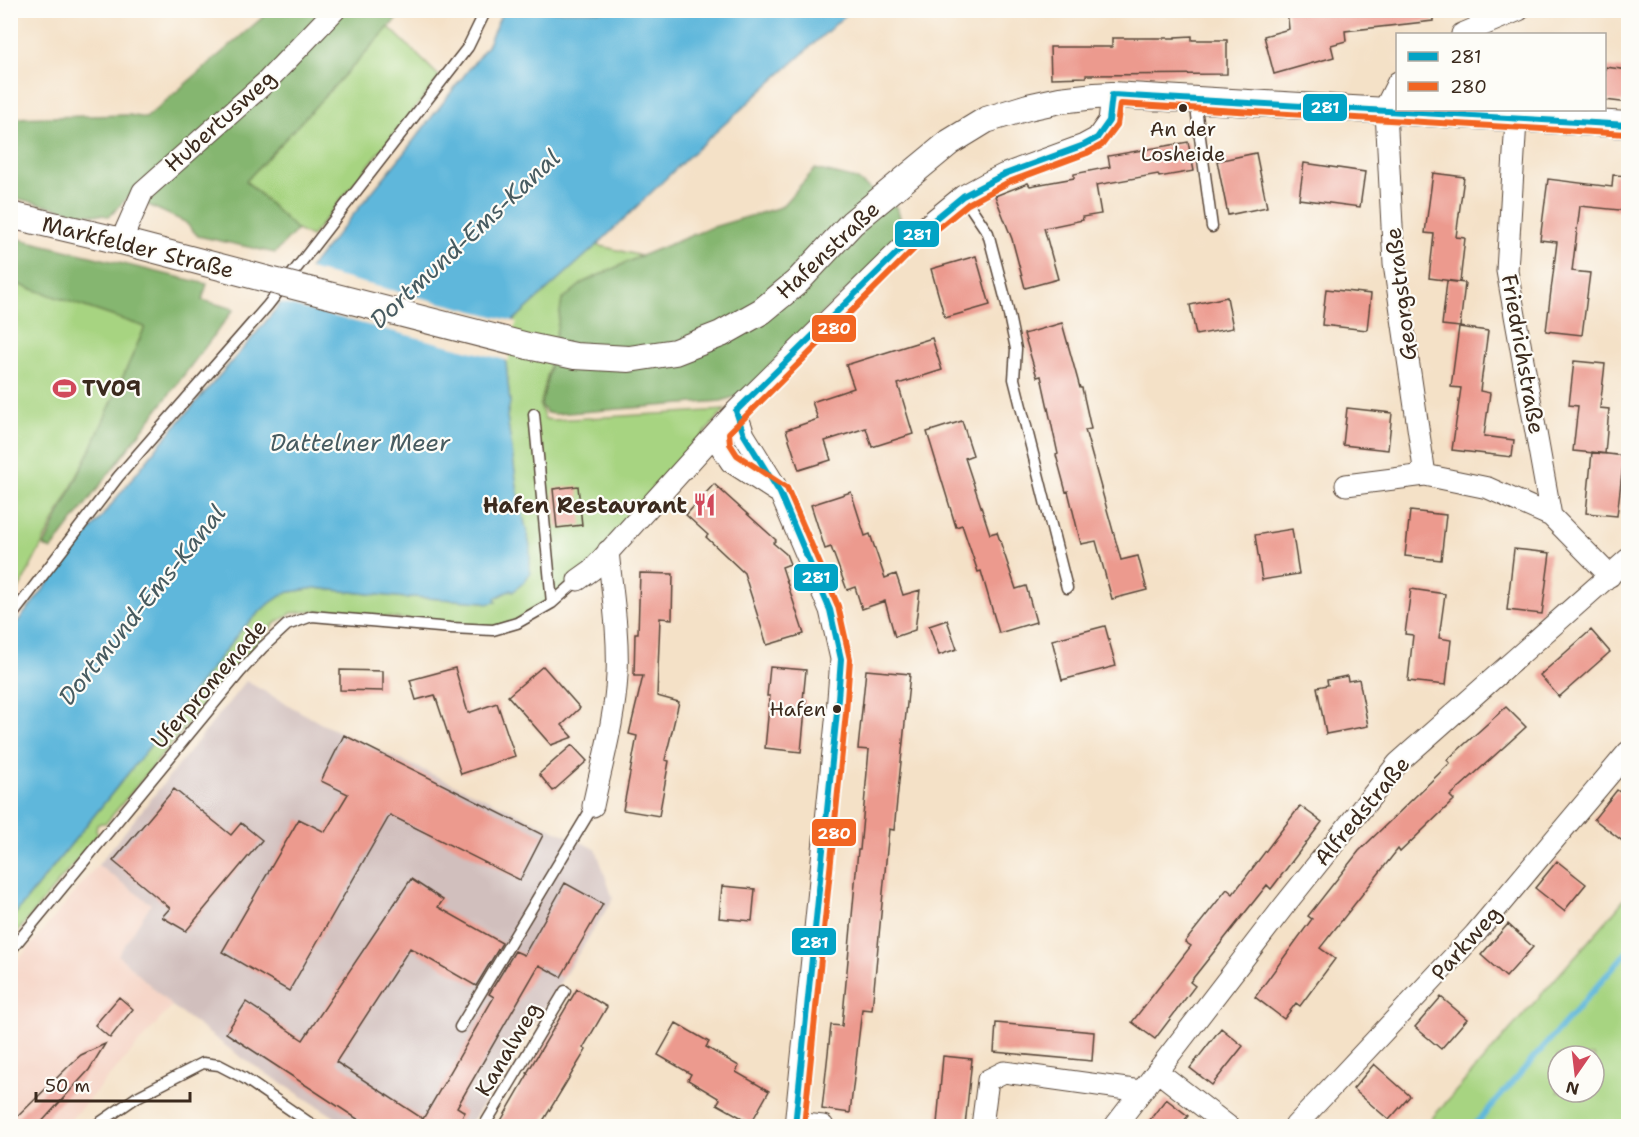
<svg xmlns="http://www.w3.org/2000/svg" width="1639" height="1137" font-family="'Shantell Sans',sans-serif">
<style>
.built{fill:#f5d2c3}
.industrial{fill:#d1bfbd}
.green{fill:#a7d481;stroke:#717f50;stroke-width:1.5;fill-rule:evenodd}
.forest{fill:#85b66f;stroke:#607046;stroke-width:1.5}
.water{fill:#5eb7db;stroke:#4c707c;stroke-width:1.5}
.pier{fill:#f4e1c7}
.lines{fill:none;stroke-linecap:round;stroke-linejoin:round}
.stream{stroke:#5eb7db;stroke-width:6}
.building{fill:#ec9a8e}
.service-casing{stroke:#574537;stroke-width:13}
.minor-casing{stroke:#574537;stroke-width:23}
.tertiary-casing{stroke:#574537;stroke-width:28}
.service{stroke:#fff;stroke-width:10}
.minor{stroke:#fff;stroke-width:21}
.tertiary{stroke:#fff;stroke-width:26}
.tertiary-bridge-casing{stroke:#574537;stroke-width:28;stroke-linecap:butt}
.tertiary-bridge{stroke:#fff;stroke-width:26}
.bus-1-casing{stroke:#fdfcf7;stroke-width:10}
.bus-2-casing{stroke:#fdfcf7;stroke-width:10}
.bus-1{stroke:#03a3c5;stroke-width:6}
.bus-2{stroke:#f26522;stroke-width:6}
.bus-dot{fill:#3b2a1e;stroke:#fdfcf7;stroke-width:2}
.labels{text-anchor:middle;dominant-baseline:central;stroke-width:4.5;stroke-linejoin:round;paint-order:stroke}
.bus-label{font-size:20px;fill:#3b2a1e;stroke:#fdfcf7}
.street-label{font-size:22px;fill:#3b2a1e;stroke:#fdfcf7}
.poi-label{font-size:22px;font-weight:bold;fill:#3b2a1e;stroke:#fdfcf7;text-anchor:start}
.water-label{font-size:24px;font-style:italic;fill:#475b60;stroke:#fdfcf7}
.line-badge{stroke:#fdfcf7;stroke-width:2}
.badge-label{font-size:16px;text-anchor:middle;font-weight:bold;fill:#fff}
</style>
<rect width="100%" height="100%" fill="#fdfcf7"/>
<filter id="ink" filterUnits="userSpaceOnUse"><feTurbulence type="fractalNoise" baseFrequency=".0167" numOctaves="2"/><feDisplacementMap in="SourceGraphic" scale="12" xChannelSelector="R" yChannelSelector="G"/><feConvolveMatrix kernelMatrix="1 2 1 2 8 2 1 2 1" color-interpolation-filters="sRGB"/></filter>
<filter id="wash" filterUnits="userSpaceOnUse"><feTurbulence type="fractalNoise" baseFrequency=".008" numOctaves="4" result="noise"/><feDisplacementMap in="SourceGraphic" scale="24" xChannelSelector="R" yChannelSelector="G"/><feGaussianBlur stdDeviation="1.35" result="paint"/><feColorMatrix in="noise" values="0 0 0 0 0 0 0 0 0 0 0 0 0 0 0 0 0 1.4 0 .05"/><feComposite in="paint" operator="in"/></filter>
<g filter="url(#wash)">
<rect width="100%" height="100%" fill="#f4e1c7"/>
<path class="built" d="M 98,865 L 151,904 L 118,955 L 172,1006 L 65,1126 L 11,1126 L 11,969 Z"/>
<path class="industrial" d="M 246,681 L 322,724 L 596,849 L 613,899 L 469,1126 L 349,1126 L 242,1058 L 172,1006 L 118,955 L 151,904 L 98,865 Z"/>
<path class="green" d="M 389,27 L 440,77 L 311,237 L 297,230 L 246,181 Z
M 597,245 L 641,256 L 584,282 L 557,335 L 540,406 L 545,419 L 554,420 L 725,410 L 588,567 L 544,603 L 516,620 L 498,626 L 472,627 L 350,613 L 313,611 L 292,613 L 274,624 L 219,687 L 209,688 L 206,696 L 208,700 L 106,823 L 101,823 L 97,825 L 96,830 L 98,834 L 11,940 L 11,919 L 179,710 L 242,629 L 266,606 L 285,593 L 315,588 L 406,598 L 412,597 L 485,602 L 496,602 L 494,599 L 511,589 L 513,592 L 530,546 L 518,493 L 509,432 L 507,416 L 510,403 L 506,363 L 506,339 L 514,320 Z
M 11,282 L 145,327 L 91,449 L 11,605 Z
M 1628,895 L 1628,1126 L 1425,1126 L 1601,927 ZM 1558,1056 L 1594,1056 L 1594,1092 L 1558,1092 Z"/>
<path class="forest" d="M 270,11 L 404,11 L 246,181 L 297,230 L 275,253 L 198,236 L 185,222 L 129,196 L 110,216 L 78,213 L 11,197 L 11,118 L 129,115 L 146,118 Z
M 815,169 L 856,179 L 897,208 L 905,233 L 863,275 L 791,342 L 761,376 L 737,396 L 721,401 L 555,414 L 547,413 L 541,406 L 550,368 L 562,300 L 584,282 L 641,256 L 710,228 L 781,207 Z
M 11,237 L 207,284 L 202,300 L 234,309 L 51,550 L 44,546 L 91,449 L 145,327 L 11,282 Z"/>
<path class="water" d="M 503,11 L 850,11 L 688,157 L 597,245 L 514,320 L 506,339 L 506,363 L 510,403 L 507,416 L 518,493 L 530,546 L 530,573 L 525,581 L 513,592 L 511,590 L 495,598 L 496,602 L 486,604 L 484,602 L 412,597 L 406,598 L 315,588 L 285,593 L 266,606 L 242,629 L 179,710 L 11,919 L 11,630 L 159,445 L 253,337 L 403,154 L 487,46 Z"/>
<path class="pier" d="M 305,268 L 517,322 L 509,340 L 509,361 L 277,302 Z"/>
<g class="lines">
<path class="stream" d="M 1474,1126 L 1628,951"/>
</g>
<g id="blocks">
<path class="building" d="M 1287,10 L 1433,10 L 1433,21 L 1345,31 L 1346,41 L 1331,45 L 1334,57 L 1274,74 L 1264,36 L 1289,29 Z
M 1192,36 L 1192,40 L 1227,40 L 1227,74 L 1086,75 L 1086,77 L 1051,78 L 1050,47 L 1112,47 L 1112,38 L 1175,38 L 1175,37 Z
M 1605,67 L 1629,70 L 1629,103 L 1605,100 Z
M 1188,142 L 1194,171 L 1159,177 L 1158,174 L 1096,185 L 1101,214 L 1082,217 L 1083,220 L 1044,228 L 1058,279 L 1025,288 L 1012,239 L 995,196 L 1028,183 L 1030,186 L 1074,178 L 1074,174 L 1110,167 L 1108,156 Z
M 1256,153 L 1267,207 L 1228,215 L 1217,161 Z
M 1304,163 L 1365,172 L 1360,207 L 1299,199 Z
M 1433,173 L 1464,177 L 1456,237 L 1465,238 L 1460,282 L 1429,278 L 1434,234 L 1425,233 Z
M 1613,175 L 1629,176 L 1629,211 L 1580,206 L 1572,271 L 1590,273 L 1582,335 L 1546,331 L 1557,242 L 1540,240 L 1548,179 L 1612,187 Z
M 976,256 L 990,305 L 945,318 L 931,269 Z
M 1447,281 L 1465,283 L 1460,327 L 1442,325 Z
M 1326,289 L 1371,294 L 1367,330 L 1322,325 Z
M 1227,297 L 1233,328 L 1196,335 L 1190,305 Z
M 1062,323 L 1080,388 L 1082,388 L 1091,429 L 1085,430 L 1121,560 L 1138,556 L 1147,590 L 1112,599 L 1096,541 L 1081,544 L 1068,491 L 1066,492 L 1056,455 L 1058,454 L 1041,376 L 1037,377 L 1024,334 Z
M 1459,327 L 1488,331 L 1480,391 L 1490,393 L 1484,436 L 1514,440 L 1512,457 L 1452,450 L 1461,388 L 1451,387 Z
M 932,338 L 942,370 L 898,384 L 913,434 L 872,447 L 866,428 L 825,441 L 831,460 L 799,470 L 786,430 L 818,419 L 812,402 L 854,388 L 846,365 Z
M 1574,361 L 1605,364 L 1600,408 L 1609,409 L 1605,454 L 1573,451 L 1578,406 L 1569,405 Z
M 1347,408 L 1392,413 L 1388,450 L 1343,445 Z
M 962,421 L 973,455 L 965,458 L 990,534 L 997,532 L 1016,589 L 1026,586 L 1036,622 L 999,633 L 981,571 L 978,572 L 962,525 L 956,527 L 927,432 Z
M 1592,452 L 1624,456 L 1617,516 L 1586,513 Z
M 714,484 L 776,540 L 773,543 L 786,554 L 790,564 L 782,567 L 804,634 L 767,645 L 744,573 L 706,537 L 708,535 L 686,515 Z
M 578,486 L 582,525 L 557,528 L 553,489 Z
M 851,492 L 865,536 L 870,534 L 885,578 L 896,574 L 903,595 L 920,590 L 915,630 L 895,637 L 885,601 L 862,609 L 855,587 L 847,590 L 831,547 L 825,549 L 811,505 Z
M 1410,511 L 1446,515 L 1441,560 L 1405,556 Z
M 1292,529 L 1299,574 L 1262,580 L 1255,535 Z
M 1514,549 L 1550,553 L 1542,614 L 1507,610 Z
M 640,573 L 673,574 L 672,619 L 660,618 L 657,696 L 679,702 L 665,760 L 669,761 L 659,816 L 623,810 L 637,736 L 629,734 L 643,676 L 634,676 L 635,633 L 638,633 Z
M 1411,589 L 1445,594 L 1439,638 L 1451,640 L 1446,685 L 1408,681 L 1413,635 L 1405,634 Z
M 947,620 L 957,649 L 939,655 L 929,626 Z
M 1105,626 L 1116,666 L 1062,680 L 1052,640 Z
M 1591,630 L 1610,652 L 1559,697 L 1540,675 Z
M 543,666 L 580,708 L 562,725 L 573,737 L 551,745 L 508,696 Z
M 770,667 L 806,670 L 803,700 L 806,700 L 801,752 L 765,748 L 770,696 L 767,696 Z
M 455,668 L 468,713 L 497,703 L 515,756 L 461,774 L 435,695 L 416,700 L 410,680 Z
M 340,670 L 383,671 L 383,691 L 340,690 Z
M 866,670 L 910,674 L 894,830 L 889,829 L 872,1010 L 862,1009 L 850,1113 L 822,1109 L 831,1025 L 842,1026 L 858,850 L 860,850 L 869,750 L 858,749 Z
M 1347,676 L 1348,681 L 1359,679 L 1368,726 L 1326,734 L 1317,687 L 1328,685 L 1327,680 Z
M 1506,707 L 1526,727 L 1450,796 L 1454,800 L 1400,852 L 1398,849 L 1320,948 L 1335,959 L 1300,1006 L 1296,1003 L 1284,1019 L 1255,997 L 1312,919 L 1308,916 L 1359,851 L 1450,763 L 1447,760 Z
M 344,735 L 543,835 L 520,880 L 390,815 L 289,991 L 222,952 L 299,819 L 325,832 L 348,794 L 321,781 Z
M 572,745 L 587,761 L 553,791 L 539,774 Z
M 174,789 L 231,835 L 241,823 L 262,840 L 186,931 L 162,917 L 170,908 L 113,861 Z
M 1617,790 L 1629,799 L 1629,846 L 1594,819 Z
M 1300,806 L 1322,822 L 1271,889 L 1267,885 L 1190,982 L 1195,986 L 1155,1039 L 1132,1022 L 1191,946 L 1185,942 L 1227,889 L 1233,894 Z
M 1557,861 L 1586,884 L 1564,911 L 1535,888 Z
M 411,879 L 443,900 L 438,907 L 502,943 L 476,986 L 410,948 L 336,1062 L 423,1119 L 494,997 L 489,994 L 515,951 L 524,955 L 565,883 L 603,904 L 561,977 L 539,965 L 457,1107 L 465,1112 L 457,1126 L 368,1126 L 226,1033 L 246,1002 L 303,1040 Z
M 722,886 L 755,889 L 752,921 L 719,918 Z
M 1508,924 L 1533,947 L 1506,977 L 1481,955 Z
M 577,989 L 607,1007 L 583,1048 L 586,1050 L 540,1126 L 498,1126 L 528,1074 L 527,1073 Z
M 119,997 L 133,1009 L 110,1038 L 95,1025 Z
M 1441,997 L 1467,1019 L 1441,1049 L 1415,1027 Z
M 676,1023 L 709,1042 L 706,1047 L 739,1066 L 736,1072 L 769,1091 L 751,1123 L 717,1104 L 720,1099 L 688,1080 L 691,1074 L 658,1055 Z
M 996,1023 L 1094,1032 L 1092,1061 L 994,1052 Z
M 1221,1028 L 1243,1046 L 1212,1085 L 1190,1068 Z
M 105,1044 L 89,1070 L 38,1126 L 10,1126 L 10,1124 L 73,1062 L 81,1055 Z
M 943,1056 L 972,1059 L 965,1126 L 937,1124 Z
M 1374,1064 L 1410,1096 L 1389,1120 L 1353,1089 Z
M 1166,1099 L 1188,1116 L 1180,1126 L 1145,1126 Z"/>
</g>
</g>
<g filter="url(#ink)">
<use href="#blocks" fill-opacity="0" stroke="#574537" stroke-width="1.5"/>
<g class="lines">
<defs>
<path id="service" d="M 1195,100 L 1212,227
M 963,196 L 988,233 L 1006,301 L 1016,349 L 1014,379 L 1067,588
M 534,414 L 552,603
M 10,618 L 118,477 L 268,305 L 468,47 L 486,10
M 10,951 L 240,672 L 262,648 L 287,625 L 312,616 L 451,628 L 493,630 L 517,623 L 552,603 L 578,580
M 460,1027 L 593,806
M 95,1126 L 137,1097 L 203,1063 L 219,1065 L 244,1078 L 314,1126
M 484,1126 L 565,991"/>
<path id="minor" d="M 1462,34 L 1519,10
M 1398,82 L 1388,102 L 1386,111 L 1394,264 L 1425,475
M 1516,120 L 1507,271 L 1551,516
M 121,241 L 143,191 L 266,82 L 335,10
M 736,411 L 744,435 L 780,493 L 830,610 L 841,659 L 837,712 L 795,1126
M 720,429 L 721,447 L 731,462 L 776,491
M 1346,485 L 1425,475 L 1488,488 L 1551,516 L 1610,576
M 578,580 L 592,570 L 736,411 L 913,237 L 963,196 L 985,184 L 1005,174 L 1084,145 L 1097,138 L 1109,121 L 1112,95
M 593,806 C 602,763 615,719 617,675 C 619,634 612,591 608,551
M 1157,1071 L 1228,1126
M 795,1123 L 823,1126
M 982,1126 L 988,1080 L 1004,1072 L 1141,1091
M 1115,1126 L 1284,906 L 1398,763 L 1628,559
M 1295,1126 L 1475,934 L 1628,752"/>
<path id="tertiary" d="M 10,215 L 121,241 L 266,279
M 528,346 L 575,356 L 629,359 L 675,352 L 721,334 L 762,311 L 797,282 L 852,223 L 950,142 L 986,120 L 1028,107 L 1060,100 L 1095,96 L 1112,95 L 1628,125"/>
</defs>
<use href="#service" class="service-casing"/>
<use href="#minor" class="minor-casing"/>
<use href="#tertiary" class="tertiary-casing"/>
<use href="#service" class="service"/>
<use href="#minor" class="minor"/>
<use href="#tertiary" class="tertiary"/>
<defs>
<path id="tertiary-bridge" d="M 266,279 L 528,346"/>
</defs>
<use href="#tertiary-bridge" class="tertiary-bridge-casing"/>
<use href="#tertiary-bridge" class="tertiary-bridge"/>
<defs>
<path id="bus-1" d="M 1112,95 L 1628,125
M 736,411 L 744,435 L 780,493 L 830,610 L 841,659 L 837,712 L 795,1126
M 736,411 L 913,237 L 963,196 L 1005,174 L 1084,145 L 1097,138 L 1109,121 L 1112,95"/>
<path id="bus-2" d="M 804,1126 L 846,713 L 850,659 L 838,606 L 787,488 L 737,455 L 730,444 L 729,433 L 919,244 L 968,204 L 1009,182 L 1087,153 L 1102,145 L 1117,125 L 1120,104 L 1627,134"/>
</defs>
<use href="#bus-1" class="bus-1-casing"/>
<use href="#bus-2" class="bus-2-casing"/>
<use href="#bus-1" class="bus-1"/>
<use href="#bus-2" class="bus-2"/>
</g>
</g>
<defs>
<symbol id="stadium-bare" viewBox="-9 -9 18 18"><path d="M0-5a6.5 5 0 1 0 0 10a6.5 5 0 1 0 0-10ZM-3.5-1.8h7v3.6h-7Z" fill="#d1495b" stroke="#fdfcf7" stroke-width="2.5" paint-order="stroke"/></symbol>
<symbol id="restaurant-bare" viewBox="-9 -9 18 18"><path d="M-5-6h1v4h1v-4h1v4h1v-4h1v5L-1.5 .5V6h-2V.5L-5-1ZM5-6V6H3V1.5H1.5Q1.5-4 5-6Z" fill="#d1495b" stroke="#fdfcf7" stroke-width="2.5" paint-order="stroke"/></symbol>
</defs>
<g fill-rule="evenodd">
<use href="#stadium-bare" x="48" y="372" width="33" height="33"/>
<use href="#restaurant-bare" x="688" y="488" width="33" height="33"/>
</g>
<g class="bus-dot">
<circle cx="1183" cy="108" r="5"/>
<circle cx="837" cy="709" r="5"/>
</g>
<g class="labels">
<g class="bus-label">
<text x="1183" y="129">An der<tspan x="1183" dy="25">Losheide</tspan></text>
<text x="826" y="709" text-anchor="end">Hafen</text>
</g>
<g class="street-label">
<text transform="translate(220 121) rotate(-42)">Hubertusweg</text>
<text transform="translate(138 247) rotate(14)">Markfelder Straße</text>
<text transform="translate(828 250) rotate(-43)">Hafenstraße</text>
<text transform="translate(1401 294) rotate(-97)">Georgstraße</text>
<text transform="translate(1523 354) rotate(80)">Friedrichstraße</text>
<text transform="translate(209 684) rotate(-49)">Uferpromenade</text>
<text transform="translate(1362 811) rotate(-50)">Alfredstraße</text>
<text transform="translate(1466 943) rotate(-48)">Parkweg</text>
<text transform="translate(508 1049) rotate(-59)">Kanalweg</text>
</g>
<g class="poi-label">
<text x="82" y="388">TV09</text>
<text x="687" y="505" text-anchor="end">Hafen Restaurant</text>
</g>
<g class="water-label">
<text transform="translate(465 239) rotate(-43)">Dortmund-Ems-Kanal</text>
<text x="360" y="443">Dattelner Meer</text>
<text transform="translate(142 605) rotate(-51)">Dortmund-Ems-Kanal</text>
</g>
</g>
<g class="line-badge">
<rect x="1302" y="93" width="46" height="29" rx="6" fill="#03a3c5"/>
<rect x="894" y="220" width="46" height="28" rx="6" fill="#03a3c5"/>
<rect x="811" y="314" width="46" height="29" rx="6" fill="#f26522"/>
<rect x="793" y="563" width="46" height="29" rx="6" fill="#03a3c5"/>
<rect x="811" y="818" width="46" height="29" rx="6" fill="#f26522"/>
<rect x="791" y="927" width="46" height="29" rx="6" fill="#03a3c5"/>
</g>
<g class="badge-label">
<text x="1325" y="113">281</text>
<text x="917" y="240">281</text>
<text x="834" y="334">280</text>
<text x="816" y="583">281</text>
<text x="834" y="839">280</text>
<text x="814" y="948">281</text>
</g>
<rect width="1639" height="1137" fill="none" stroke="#fdfcf7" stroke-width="36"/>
<rect x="1396" y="33" width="210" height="78" fill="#fdfcf7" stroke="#afa8a0" stroke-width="1.5"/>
<rect x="1408" y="52" width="30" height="9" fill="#03a3c5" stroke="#afa8a0" stroke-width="1.5"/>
<text x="1450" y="63" font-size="18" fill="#3b2a1e">281</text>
<rect x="1408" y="82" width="30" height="9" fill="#f26522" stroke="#afa8a0" stroke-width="1.5"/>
<text x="1450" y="93" font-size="18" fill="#3b2a1e">280</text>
<g transform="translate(1576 1074) rotate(194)"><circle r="28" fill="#fdfcf7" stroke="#afa8a0" stroke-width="1.5"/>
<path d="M0-4.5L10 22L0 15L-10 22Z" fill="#d1495b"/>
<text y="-9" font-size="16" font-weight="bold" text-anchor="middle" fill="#3b2a1e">N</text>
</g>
<path d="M36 1092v9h154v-9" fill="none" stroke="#3b2a1e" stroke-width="3"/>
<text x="45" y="1092" font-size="18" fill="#3b2a1e" stroke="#fdfcf7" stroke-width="4.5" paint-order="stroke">50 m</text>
</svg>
